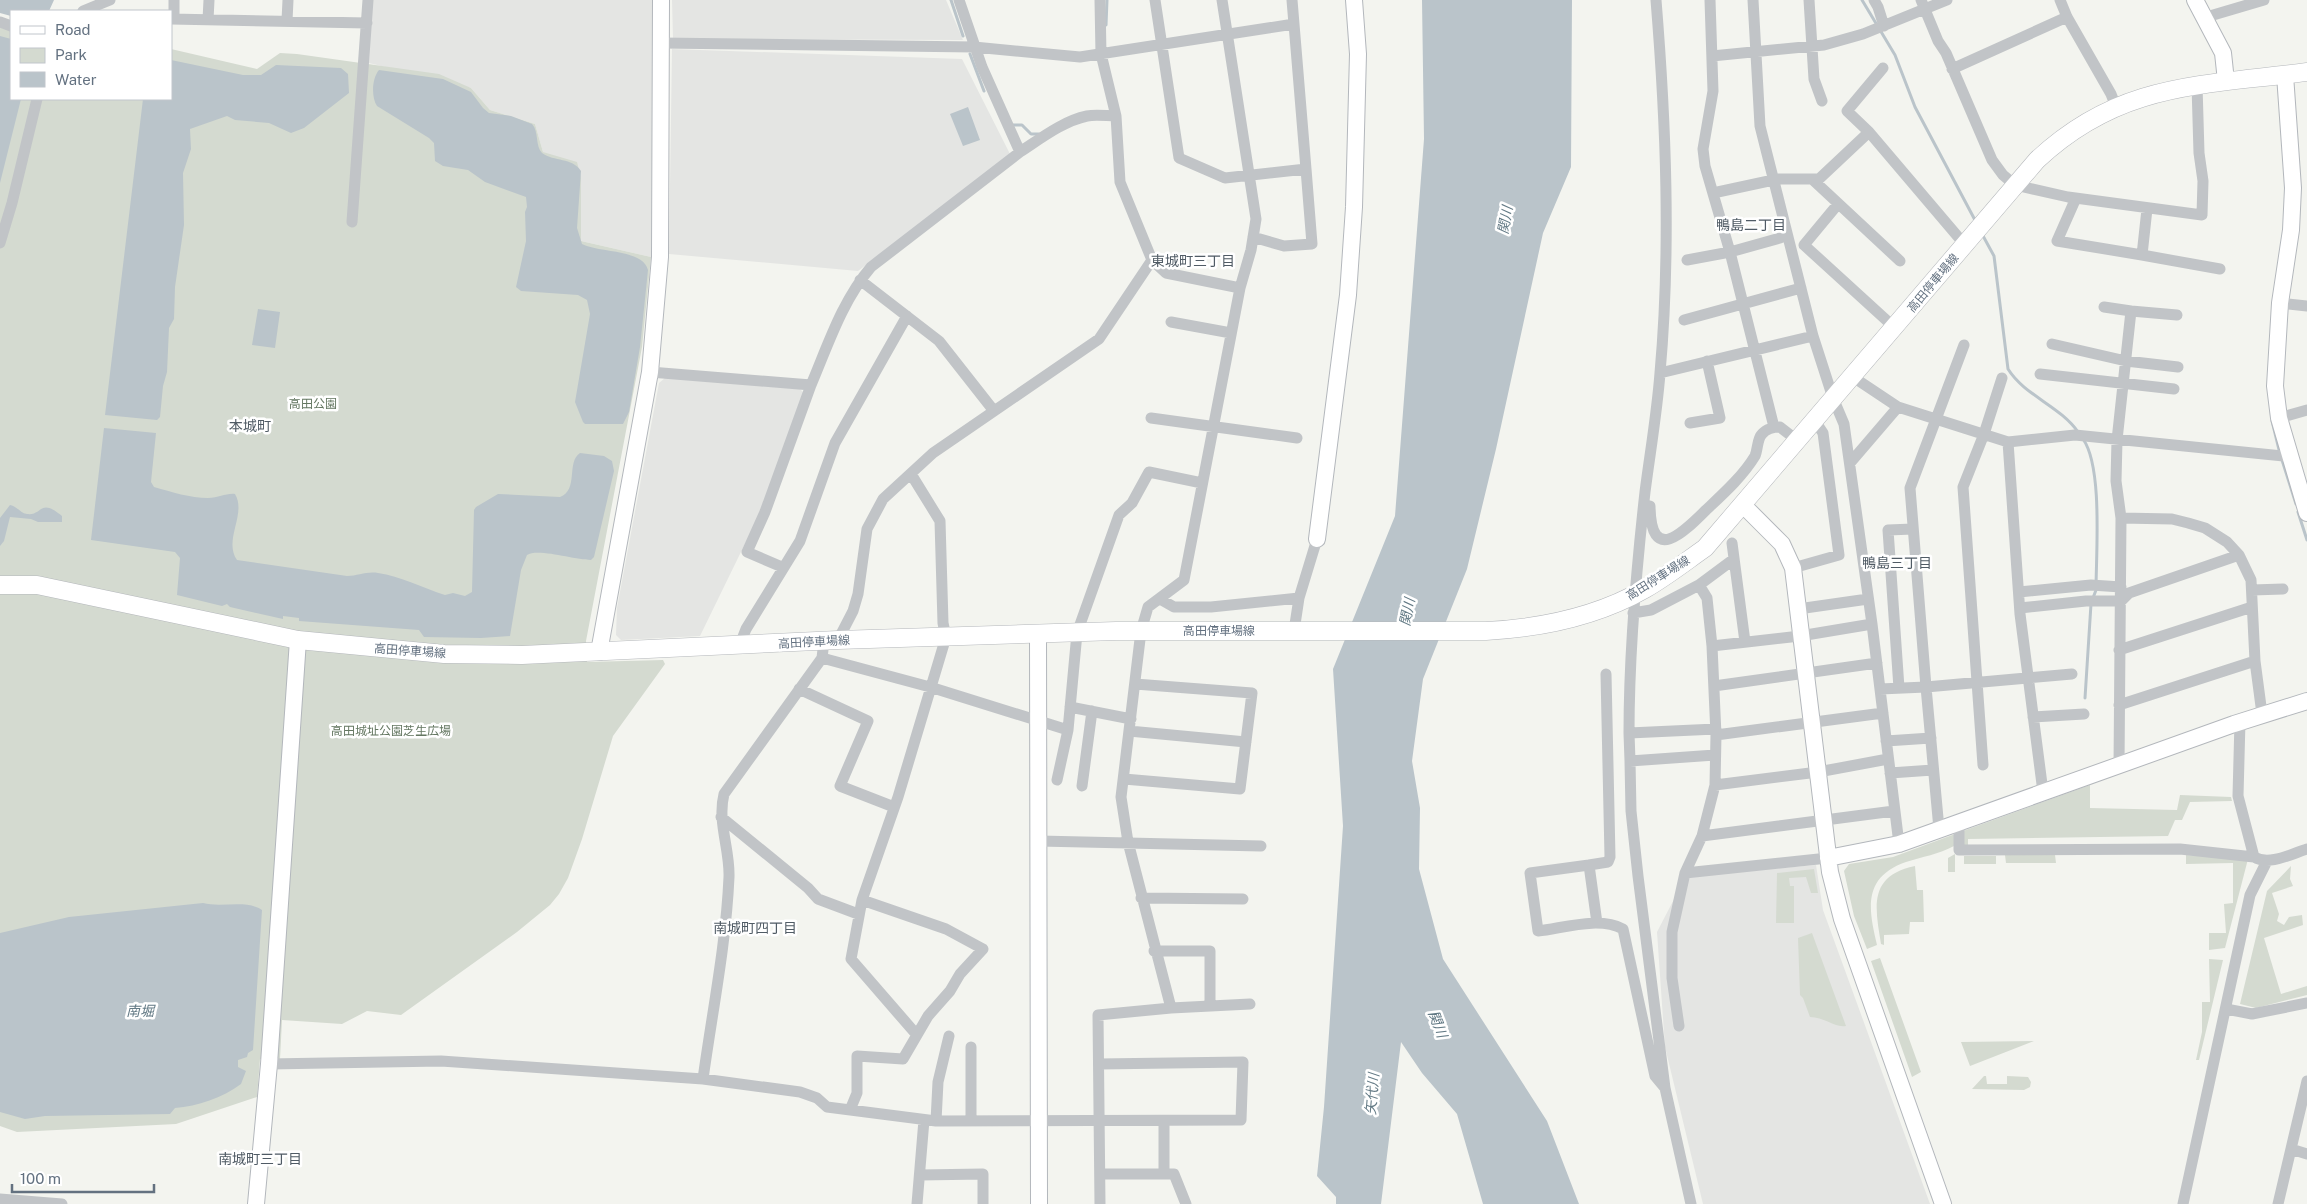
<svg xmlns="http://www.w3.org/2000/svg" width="2307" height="1204" font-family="'Public Sans','Noto Sans JP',sans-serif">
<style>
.built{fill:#e4e5e3}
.green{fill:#d4dad0}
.water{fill:#bac4ca}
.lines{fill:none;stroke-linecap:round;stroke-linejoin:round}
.stream{stroke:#bac4ca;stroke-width:3}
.secondary-casing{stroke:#b3b7bc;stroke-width:18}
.primary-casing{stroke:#b4b7bb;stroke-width:19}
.street{stroke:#c1c4c7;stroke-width:11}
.secondary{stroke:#fff;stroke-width:16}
.primary{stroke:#fff;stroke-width:18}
.labels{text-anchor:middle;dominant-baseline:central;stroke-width:5;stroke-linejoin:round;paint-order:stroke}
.street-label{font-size:12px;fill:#637180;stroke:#fff}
.park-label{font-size:12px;fill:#647761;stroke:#fff}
.water-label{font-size:14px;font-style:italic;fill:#637a85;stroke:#fff}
.neighbourhood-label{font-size:14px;fill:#505b65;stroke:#fff}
</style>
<rect width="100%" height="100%" fill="#f3f4ef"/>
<path class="built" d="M 371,0 L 652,0 L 653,51 L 651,257 L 581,241 L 581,178 L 543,152 L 535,124 L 490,110 L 471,88 L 369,63 Z
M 672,0 L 946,0 L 963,40 L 673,39 Z
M 672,49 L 962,59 L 1010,154 L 858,271 L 669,254 Z
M 665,378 L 800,389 L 804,393 L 757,519 L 700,636 L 621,640 L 616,635 L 617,608 L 659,383 Z
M 1816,865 L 1823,910 L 1930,1204 L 1703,1204 L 1665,1047 L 1657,932 L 1686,876 Z"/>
<path class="green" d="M 0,26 L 11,29 L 11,99 L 171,99 L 171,49 L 257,69 L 280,53 L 297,54 L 439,74 L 471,88 L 490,110 L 535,124 L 543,152 L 577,162 L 581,178 L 581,241 L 651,257 L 642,347 L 586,641 L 587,662 L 663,660 L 665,664 L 613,736 L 582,839 L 568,878 L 559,894 L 550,905 L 517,932 L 401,1015 L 367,1011 L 342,1024 L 282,1020 L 280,1059 L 260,1059 L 257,1097 L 176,1124 L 17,1132 L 0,1126 Z
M 2090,785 L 2090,808 L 2177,810 L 2180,795 L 2231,797 L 2232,801 L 2190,802 L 2182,820 L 2175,820 L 2168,836 L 1968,839 L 1968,846 L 1964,845 L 1963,831 Z
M 1955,834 L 1954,846 C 1939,854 1922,857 1906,862 C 1863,877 1868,908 1877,945 L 1867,949 L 1854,916 L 1844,871 L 1849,864 L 1893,857 Z
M 1955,854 L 1955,872 L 1948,872 L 1948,858 Z
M 2005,855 L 2055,855 L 2056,863 L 2006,863 Z
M 2186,855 L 2248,859 L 2225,948 L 2209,950 L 2209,933 L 2226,933 L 2224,904 L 2233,903 L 2233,863 L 2186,864 Z
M 1964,856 L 1996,856 L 1996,864 L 1964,864 Z
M 1915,866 L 1917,890 L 1923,890 L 1924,922 L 1910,922 L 1909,934 L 1884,935 L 1884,945 L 1881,944 C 1875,907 1868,876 1915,866 Z
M 2291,866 L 2290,879 L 2293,886 L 2272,893 L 2279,914 L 2277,921 L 2284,925 L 2289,917 L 2302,915 L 2303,925 L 2264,938 L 2281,994 L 2307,986 L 2307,995 L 2256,1008 L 2240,1004 L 2267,891 Z
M 1814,869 L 1818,893 L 1811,893 L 1806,877 L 1789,878 L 1790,886 L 1794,886 L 1794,923 L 1776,923 L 1777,873 Z
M 1812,933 L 1846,1026 C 1834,1028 1825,1017 1810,1017 L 1803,998 L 1800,995 L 1798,938 Z
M 1880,958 L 1921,1072 L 1912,1077 L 1871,961 Z
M 2209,959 L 2223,960 L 2199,1060 L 2196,1060 L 2202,1032 L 2202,1002 L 2210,1002 Z
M 2034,1041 L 1970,1066 L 1961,1042 Z
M 1984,1076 L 1986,1076 L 1987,1084 L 2007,1084 L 2007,1076 L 2028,1077 L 2031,1082 L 2030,1087 L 2024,1090 L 1972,1089 Z"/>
<path class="water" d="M 0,0 L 54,0 L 49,11 L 11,11 L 11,16 L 0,13 Z
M 1422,0 L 1572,0 L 1571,167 L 1543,233 L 1496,449 L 1467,569 L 1423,679 L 1412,761 L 1420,808 L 1419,869 L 1443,959 L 1547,1121 L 1579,1204 L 1483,1204 L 1457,1114 L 1422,1073 L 1401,1042 L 1381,1204 L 1336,1204 L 1336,1197 L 1317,1176 L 1324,1107 L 1343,826 L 1333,669 L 1395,516 L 1424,139 Z
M 0,36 L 11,39 L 11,99 L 21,99 L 0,183 Z
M 171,60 L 243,75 L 261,75 L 276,65 L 341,68 L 348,74 L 349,93 L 304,128 L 291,133 L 269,123 L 235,120 L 227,116 L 190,129 L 191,149 L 183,173 L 184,225 L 175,287 L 174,319 L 169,328 L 167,372 L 163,386 L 160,417 L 157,420 L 105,415 L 143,99 L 171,99 Z
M 379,70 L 443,79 L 471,92 L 483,108 L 489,113 L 511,116 L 532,124 C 539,131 535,146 542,153 C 554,162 572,157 581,171 L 577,228 L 582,244 C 599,253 643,249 648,270 L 640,347 L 629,412 L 623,424 L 585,424 L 583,422 L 575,402 L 590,314 L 587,300 L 578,295 L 521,291 L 516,287 L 526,241 L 525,212 L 527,207 L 526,197 L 485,182 L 468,170 L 443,166 L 435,161 L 434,143 L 429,138 L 377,106 C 371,97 372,78 379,70 Z
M 968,107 L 980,140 L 963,146 L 950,114 Z
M 258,309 L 280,312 L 275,348 L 252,345 Z
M 104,428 L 156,433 L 151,482 L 154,487 C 172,492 190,498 208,498 C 219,498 226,493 235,494 C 247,514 223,540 237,560 L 347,576 C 358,576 367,571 378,573 C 400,576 423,588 445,595 L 453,593 L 465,596 L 472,592 L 474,510 L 476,507 L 498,494 L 560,497 C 579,490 566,462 580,453 L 604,456 L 612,461 L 614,471 L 594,557 L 591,560 C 575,560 538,548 527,555 L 521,570 L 510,636 L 481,638 L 424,637 L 419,630 L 299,621 L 299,618 L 283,616 L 283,619 L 230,607 L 227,604 L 222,606 L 177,595 L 180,558 L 175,552 L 91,540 Z
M 10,505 C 17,506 20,513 27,514 C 43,516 39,497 62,516 L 62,522 L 38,522 L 31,519 L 10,517 L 4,541 L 0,546 L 0,518 Z
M 203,903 C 222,908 246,899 262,910 L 253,1050 L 248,1053 L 247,1057 L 238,1060 L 238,1067 L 246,1071 L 241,1084 C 222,1098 198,1106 175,1108 L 170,1114 L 45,1116 L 25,1119 L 0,1112 L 0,933 L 69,917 Z"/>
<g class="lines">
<path class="stream" d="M 951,0 L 963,36
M 1862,0 L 1895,55 L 1915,107 L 1976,222
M 1106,25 L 1107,0
M 970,54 L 984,91
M 1012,125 L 1022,125 L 1031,134 L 1039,134
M 1982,234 L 1994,256 L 2008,369 C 2025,396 2060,406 2078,432
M 2272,421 L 2280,454
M 2083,439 C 2103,467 2096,554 2096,590 L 2093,598
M 2282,460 L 2296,504
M 2298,512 L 2307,540
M 2085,698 L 2091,604"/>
<defs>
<path id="secondary" d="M 2195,0 L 2223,53 L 2226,81
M 2285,75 L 2293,188 L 2291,230 L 2280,303 L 2275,386 L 2279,418 L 2307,513
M 1743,505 L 1782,544 L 1793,568 L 1830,872 L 1842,919 L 1943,1204
M 1317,539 L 1348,295 L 1354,207 L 1358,54 L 1354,0
M 1038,634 L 1039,1204
M 599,652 L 650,372 L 660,257 L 661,0
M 1828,858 L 1899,844 L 2234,724 L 2307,701
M 256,1204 L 269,1064 L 298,640"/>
<path id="primary" d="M 0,585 L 37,585 L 298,640 L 444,654 L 522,655 L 838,640 L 1116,631 L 1486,631 C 1542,628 1596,617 1645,589 C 1666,577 1685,562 1705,548 L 2037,160 C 2120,82 2201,86 2307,72"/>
</defs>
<use href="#secondary" class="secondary-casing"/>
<use href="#primary" class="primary-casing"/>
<path class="street" d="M 959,0 L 982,67 L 1020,152
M 1100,0 L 1101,54 L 1116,116 L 1120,182 L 1152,260 L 1166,273 L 1240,288
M 1155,0 L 1179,158 L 1225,178 L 1306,169 L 1292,0
M 1656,0 C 1666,123 1671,249 1660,373 C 1657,413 1650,453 1645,492 C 1636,572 1629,653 1629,733 L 1716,729
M 1710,0 L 1713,91 L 1703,149 L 1705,166 L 1730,252 L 1774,427
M 1753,0 L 1760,126 L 1813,336
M 1809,0 L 1814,79 L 1822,101
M 1874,0 L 1878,7 L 1884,26
M 1921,0 L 1938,41 L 1946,53 L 1992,160 L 2003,175 L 2015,185 L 2068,197 L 2202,215 L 2203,181 L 2199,153 L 2197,85
M 2060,0 L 2067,17 L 2111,94 L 2116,107
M 83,11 L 110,0
M 2203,18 L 2264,0
M 171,19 L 367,23
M 174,19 L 174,0
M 208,20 L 209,0
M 287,21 L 288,0
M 0,22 L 11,26
M 660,43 L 974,47 L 1080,57 L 1294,24
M 1712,56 L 1824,45 L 1863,34 L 1947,0
M 1952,69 L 2067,17
M 1869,132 L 1847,111 L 1883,68
M 1812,179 L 1900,261
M 1713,193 L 1778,179 L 1819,179 L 1869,132 L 1965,245
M 2076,198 L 2057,241 L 2142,255 L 2147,209
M 1838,204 L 1804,245 L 1895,328
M 352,222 L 368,0
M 1253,237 L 1284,246 L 1312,244 L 1306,169
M 0,243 L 12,203 L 37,99
M 2142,255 L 2220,269
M 1687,260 L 1730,252 L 1780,238
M 860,280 L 939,341 L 994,411
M 2280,303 L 2307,306
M 2104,307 L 2131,311
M 1684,320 L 1801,288
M 1171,322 L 1231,333
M 2052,344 L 2126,361 L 2178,367
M 1964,345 L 1910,488 L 1926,687 L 2072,674
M 650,372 L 811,385 C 828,345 842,301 871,267 L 1020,152 C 1040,139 1063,121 1087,116 C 1096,114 1107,116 1116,116
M 1660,373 L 1813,336 L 1833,398 L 1844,424 L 1872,624 L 1899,844
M 2040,374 L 2174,389
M 1853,377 L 1898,407 L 2008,442 L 2075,435 L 2292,457
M 1151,418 L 1297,438
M 2279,418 L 2307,410
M 1690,423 L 1720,418 L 1707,361
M 2008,442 L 2020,614 L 2043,792
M 1850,463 L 1898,407
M 911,474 L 940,521 L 943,623 L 946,637 L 898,797 L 862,900 L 851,959 L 916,1034
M 1650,506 C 1651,565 1683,533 1706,510 C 1723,494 1743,476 1755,456 C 1758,449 1757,439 1762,434 C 1766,429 1774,427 1780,427 L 1798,441
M 2121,518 L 2172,519 L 2188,523 L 2205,528 L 2227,542 L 2239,555 L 2251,580 L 2255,661 L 2262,714
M 1732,543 L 1745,642
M 782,567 L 747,552 L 765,512 L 811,385
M 1793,568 L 1839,555 L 1823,433 L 1815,421
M 1699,585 L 1734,559
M 2252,590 L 2283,589
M 2019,592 L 2091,585 L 2121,587
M 1160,599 L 1174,607 L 1211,607 L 1299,598
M 2020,608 L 2086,601 L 2121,601 L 2129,593 L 2239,555
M 1798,609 L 1868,599
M 1633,613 L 1651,610 L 1699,585 L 1707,598 L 1712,646 L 1716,735 L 1715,785 L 1702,836 L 1685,873 L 1672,932 L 1672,978 L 1679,1026
M 1294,631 L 1299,598 L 1317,539
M 838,640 L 853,611 L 858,594 L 867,529 L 883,499 L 933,453 L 1099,339 L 1152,260
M 1712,646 L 1800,636 L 1872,624
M 739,647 L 746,629 L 800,541 L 835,443 L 907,316
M 2119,650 L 2252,607
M 822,658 L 930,687 L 1068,730
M 1714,686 L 1877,663
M 1899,688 L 1888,530 L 1913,529
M 799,689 L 868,721 L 840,786 L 894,807
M 1880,689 L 1926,687 L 1939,829
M 2119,705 L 2255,661
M 1070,707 L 1131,719
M 2033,717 L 2084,714
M 2240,721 L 2238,796 L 2254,857 C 2269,866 2291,854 2307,849
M 1129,731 L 1246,742
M 1629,733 L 1630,761 L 1715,755
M 1716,735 L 1883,713
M 1886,741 L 1931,738
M 1630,761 L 1631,811 L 1638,876 L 1665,1088 L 1691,1204
M 1983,765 L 1963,487 L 1984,434 L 2002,378
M 2119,766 L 2121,518 L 2116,481 L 2117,440 L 2131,311 L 2177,315
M 1890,773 L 1933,770
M 1124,779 L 1240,789 L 1252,693 L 1135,684
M 1057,780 L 1068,730 L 1077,633 L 1119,515 L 1132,503 L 1149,472 L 1202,483
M 1715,785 L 1818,772 L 1888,759
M 1082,786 L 1092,711
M 721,817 L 808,888 L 818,899 L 858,914
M 1959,822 L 1959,850 L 2180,849 L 2254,857
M 1702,836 L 1894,811
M 1039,841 L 1261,846
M 1589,865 L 1608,862 L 1610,857 L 1606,674
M 1685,873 L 1828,858
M 1141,898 L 1243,899
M 1597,923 L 1589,865 L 1530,873 L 1538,931 C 1564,928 1599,916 1623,929 L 1655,1076 L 1665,1088
M 1154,951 L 1210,951 L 1210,1006
M 1171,1008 L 1128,842 L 1121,797 L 1141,631 L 1148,607 L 1184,580 L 1240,288 L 1251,250 L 1256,219 L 1222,0
M 2226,1009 L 2252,1014 L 2307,1003
M 971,1047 L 971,1121
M 269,1064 L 441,1061 L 703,1079 L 800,1092 L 817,1098 L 827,1107 L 936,1121 L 1241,1120 L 1243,1062 L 1099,1064
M 703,1079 C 712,1013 726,945 729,877 C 730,849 717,822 724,794 L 822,658 L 824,641
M 850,1110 L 857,1093 L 857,1056 L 903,1059 L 928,1016 L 950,991 L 960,974 L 983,949 L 946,929 L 862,900
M 936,1121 L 938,1082 L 949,1036
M 2291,1149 L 2307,1154
M 1100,1174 L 1174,1174 L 1186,1204
M 1164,1174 L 1164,1121
M 920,1175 L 983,1174 L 983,1204
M 0,1199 L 62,1204
M 917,1204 L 924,1120
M 1100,1204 L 1098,1015 L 1171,1008 L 1250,1004
M 2183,1204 L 2250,895 L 2267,861
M 2278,1204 L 2307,1081"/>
<use href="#secondary" class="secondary"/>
<use href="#primary" class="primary"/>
</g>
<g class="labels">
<g class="street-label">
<text transform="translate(1933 283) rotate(-50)">高田停車場線</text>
<text transform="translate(1658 578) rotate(-32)">高田停車場線</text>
<text x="1219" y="631">高田停車場線</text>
<text transform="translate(814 642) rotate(-3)">高田停車場線</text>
<text transform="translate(410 651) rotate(4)">高田停車場線</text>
</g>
<g class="park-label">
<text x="313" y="404">高田公園</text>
<text x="391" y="731">高田城址公園芝生広場</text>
</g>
<g class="water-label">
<text transform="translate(1505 220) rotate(-80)">関川</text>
<text transform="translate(1407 612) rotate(-79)">関川</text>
<text x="140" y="1011">南堀</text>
<text transform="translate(1438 1024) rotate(69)">関川</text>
<text transform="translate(1372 1094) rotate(-85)">矢代川</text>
</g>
<g class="neighbourhood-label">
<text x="1751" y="225">鴨島二丁目</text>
<text x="1193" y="261">東城町三丁目</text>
<text x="250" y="426">本城町</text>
<text x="1897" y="563">鴨島三丁目</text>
<text x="755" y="928">南城町四丁目</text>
<text x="260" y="1159">南城町三丁目</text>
</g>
</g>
<rect x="10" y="10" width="162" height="90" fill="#ffffff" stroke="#c1c6cc"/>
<rect x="20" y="26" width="25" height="8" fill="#ffffff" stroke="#c1c6cc"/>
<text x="55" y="35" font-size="15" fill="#637180">Road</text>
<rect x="20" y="48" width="25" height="15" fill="#d4dad0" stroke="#c1c6cc"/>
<text x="55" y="60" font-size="15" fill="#637180">Park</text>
<rect x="20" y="72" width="25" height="15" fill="#bac4ca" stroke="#c1c6cc"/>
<text x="55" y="85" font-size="15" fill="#637180">Water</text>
<path d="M12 1184v8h142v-8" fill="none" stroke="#637180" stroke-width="2.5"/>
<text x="20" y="1184" font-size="15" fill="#637180" stroke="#ffffff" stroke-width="4" paint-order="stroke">100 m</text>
</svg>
